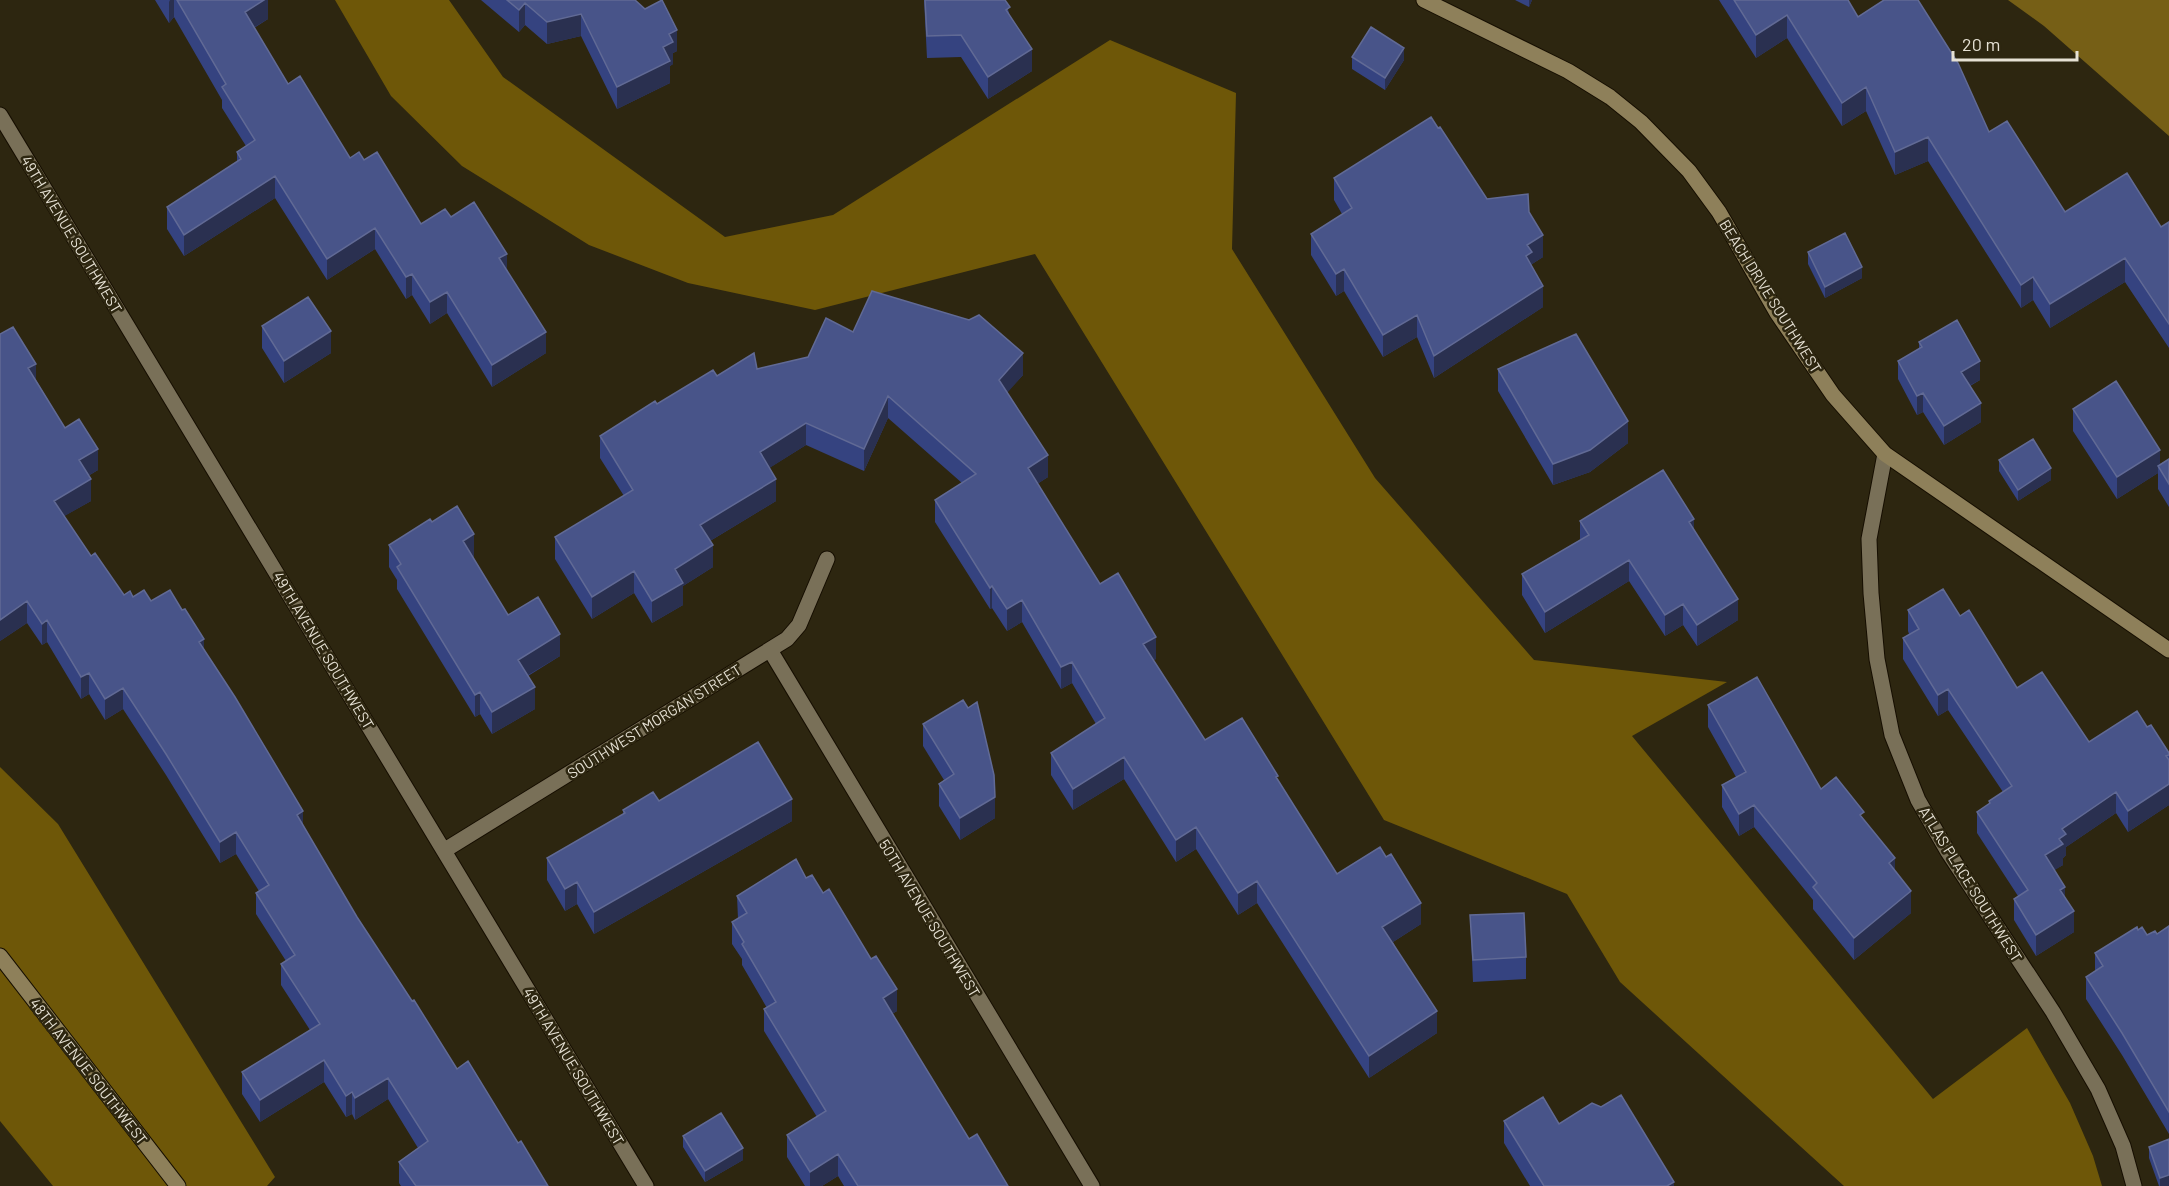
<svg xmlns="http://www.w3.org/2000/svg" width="2169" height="1186" font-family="Barlow,sans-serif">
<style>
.forest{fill:#6e5708}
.water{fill:#765f16}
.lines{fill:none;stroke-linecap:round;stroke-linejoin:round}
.street-casing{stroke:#160e00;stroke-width:17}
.secondary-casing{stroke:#160e00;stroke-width:17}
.street{stroke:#797058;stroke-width:15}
.secondary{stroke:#8e805a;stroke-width:15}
.wall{fill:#354380}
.shaded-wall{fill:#2a3050}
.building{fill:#485489;stroke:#616a95;stroke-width:1.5}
.labels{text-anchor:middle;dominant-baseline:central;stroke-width:5;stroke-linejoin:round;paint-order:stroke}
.street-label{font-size:15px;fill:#e6e1d4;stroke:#2d2610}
</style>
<rect width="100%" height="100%" fill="#2d2610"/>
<path class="forest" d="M 335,0 L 449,0 L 503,77 L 725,237 L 833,215 L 1110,40 L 1236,93 L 1232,249 L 1375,478 L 1534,660 L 1727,682 L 1632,736 L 1933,1099 L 2027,1028 L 2070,1103 L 2093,1156 L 2102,1186 L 1844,1186 L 1620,982 L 1567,894 L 1384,820 L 1035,254 L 815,310 L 688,283 L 589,245 L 462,166 L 391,96 Z
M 0,767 L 58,824 L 275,1177 L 267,1186 L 53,1186 L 0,1121 Z"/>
<path class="water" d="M 2008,0 L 2169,0 L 2169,136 L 2044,26 Z"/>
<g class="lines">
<defs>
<path id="street" d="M 0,115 L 646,1186
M 1885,454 L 1869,539 L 1871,593 L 1877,659 L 1892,735 L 1918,800 L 1948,852 L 2053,1012 L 2098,1089 L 2123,1146 L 2134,1186
M 770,650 L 1092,1186
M 445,850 L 787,639 L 799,625 L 827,559"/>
<path id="secondary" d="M 1424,0 L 1568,71 L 1610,97 L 1641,122 L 1689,171 L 1719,212 L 1777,313 L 1833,395 L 1885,454 L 2169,650
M 0,956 L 178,1186"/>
</defs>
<use href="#street" class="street-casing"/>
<use href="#secondary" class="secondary-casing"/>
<use href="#street" class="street"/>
<use href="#secondary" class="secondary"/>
</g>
<path class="wall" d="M 155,0 L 268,0 L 268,19 L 254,28 L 288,84 L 350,158 L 364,160 L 421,224 L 451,217 L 507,269 L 546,353 L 492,387 L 447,313 L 430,324 L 412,295 L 406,299 L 375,249 L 327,280 L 275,198 L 184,256 L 167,229 L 167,207 L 237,162 L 237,152 L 246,146 L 222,108 L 222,100 L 174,17 L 169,23 Z
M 481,0 L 635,0 L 677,51 L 673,53 L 673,64 L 670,66 L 670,83 L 617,109 L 581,36 L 547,44 L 525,25 L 519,32 Z
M 924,0 L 1005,0 L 1010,16 L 1032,71 L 988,99 L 961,57 L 927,58 Z
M 1515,0 L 1532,0 L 1529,7 Z
M 1719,0 L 1848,0 L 1858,17 L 1989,132 L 2065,212 L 2161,227 L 2169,223 L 2169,348 L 2125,282 L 2050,328 L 2033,300 L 2021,308 L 1928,161 L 1895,175 L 1866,111 L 1842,126 L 1787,38 L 1756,58 Z
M 1352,57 L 1404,60 L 1385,90 L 1352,69 Z
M 1334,178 L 1487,199 L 1529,212 L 1543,257 L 1532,264 L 1532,267 L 1543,307 L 1434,378 L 1417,337 L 1383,357 L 1344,291 L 1336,296 L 1311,255 L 1311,234 L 1342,214 L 1334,200 Z
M 1808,252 L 1862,278 L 1825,298 L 1808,264 Z
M 262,326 L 331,353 L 284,383 L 262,348 Z
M 853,332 L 1023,375 L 1007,392 L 1048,477 L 1037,484 L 1100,584 L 1156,659 L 1153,660 L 1205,740 L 1278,781 L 1337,874 L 1421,924 L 1393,942 L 1437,1033 L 1369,1078 L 1257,903 L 1238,915 L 1196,849 L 1176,862 L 1124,779 L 1073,810 L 1051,775 L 1051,753 L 1096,724 L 1072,683 L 1061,689 L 1022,622 L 1007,631 L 992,608 L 990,609 L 935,522 L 935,500 L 962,483 L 888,418 L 864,471 L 806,445 L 769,468 L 776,501 L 710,541 L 713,567 L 683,586 L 683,605 L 652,623 L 634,593 L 592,619 L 555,559 L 555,537 L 624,496 L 600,458 L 600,436 L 657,404 L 717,376 L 757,369 L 808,357 Z
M 1919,342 L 1980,380 L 1970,386 L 1981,422 L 1944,445 L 1923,412 L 1917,415 L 1898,379 L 1898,361 L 1919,349 Z
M 1498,369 L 1628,443 L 1590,472 L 1553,485 L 1498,391 Z
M 36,380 L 65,428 L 98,470 L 88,476 L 91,501 L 64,516 L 91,556 L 124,595 L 151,601 L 204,649 L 303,826 L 357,917 L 457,1069 L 518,1143 L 548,1186 L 401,1186 L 399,1183 L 399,1162 L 418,1148 L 388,1099 L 355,1120 L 352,1114 L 346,1117 L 324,1082 L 260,1122 L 242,1094 L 242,1072 L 310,1030 L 281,985 L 281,964 L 286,961 L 256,914 L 256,893 L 259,891 L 236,854 L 220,863 L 166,775 L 123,709 L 105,720 L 89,694 L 81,699 L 47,642 L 42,645 L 27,623 L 0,641 Z
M 2073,409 L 2160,464 L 2169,459 L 2169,507 L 2158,489 L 2158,473 L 2117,499 L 2073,431 Z
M 1999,460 L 2051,480 L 2018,501 L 1999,471 Z
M 1580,521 L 1694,530 L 1738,620 L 1697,646 L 1683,625 L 1665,636 L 1629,581 L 1545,633 L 1522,595 L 1522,574 L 1580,540 Z
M 432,522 L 474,556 L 473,557 L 508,615 L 560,656 L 528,676 L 535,709 L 492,734 L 480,714 L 475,717 L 397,589 L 397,580 L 389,567 L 389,545 Z
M 1908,610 L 1960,616 L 2017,688 L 2089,742 L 2147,727 L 2169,753 L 2169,805 L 2128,832 L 2116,813 L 2066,847 L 2066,855 L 2063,858 L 2063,865 L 2054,870 L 2065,897 L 2074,932 L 2036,956 L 2014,920 L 2014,899 L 2018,896 L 1977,833 L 1977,812 L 1989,804 L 1989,801 L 2003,792 L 1948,710 L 1938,716 L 1903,659 L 1903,638 L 1909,634 L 1908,631 Z
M 1708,705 L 1864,820 L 1895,871 L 1911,913 L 1854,960 L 1813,909 L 1813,900 L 1754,827 L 1739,836 L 1722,807 L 1722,785 L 1736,777 L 1708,727 Z
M 923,724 L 995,818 L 960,840 L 939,806 L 939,784 L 944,780 L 923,746 Z
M 659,801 L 792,821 L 594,934 L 577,904 L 565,911 L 547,880 L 547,858 L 623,814 L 623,810 Z
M 806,878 L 897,1011 L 892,1014 L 969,1139 L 1008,1186 L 844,1186 L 838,1176 L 822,1186 L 805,1186 L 787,1157 L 787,1135 L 817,1117 L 764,1031 L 764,1009 L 767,1008 L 742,965 L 742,959 L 732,944 L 732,922 L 738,919 L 737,896 Z
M 1470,915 L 1526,957 L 1526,979 L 1473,982 Z
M 2169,926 L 2169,1134 L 2122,1055 L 2086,999 L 2086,977 L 2095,971 L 2095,953 L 2138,930 L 2147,935 L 2157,934 Z
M 1504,1121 L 1559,1124 L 1674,1186 L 1530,1186 L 1504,1143 Z
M 683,1136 L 743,1160 L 705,1182 L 683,1147 Z
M 2149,1147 L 2169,1186 L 2159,1186 L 2149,1158 Z"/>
<path class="shaded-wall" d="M 170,0 L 174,0 L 174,17 L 169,23 L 169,2 Z
M 264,0 L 268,0 L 268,19 L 245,33 L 245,12 Z
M 1529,0 L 1532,0 L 1529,7 Z
M 525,3 L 525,25 L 519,32 L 519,10 Z
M 581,14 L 581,36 L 547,44 L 547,22 Z
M 1787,15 L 1787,38 L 1756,58 L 1756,35 Z
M 677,30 L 677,51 L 673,53 L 673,64 L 670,66 L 670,83 L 617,109 L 617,87 L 663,47 L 669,34 Z
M 1404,48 L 1404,60 L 1385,90 L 1385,78 Z
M 1032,49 L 1032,71 L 988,99 L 988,77 Z
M 1866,87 L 1866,111 L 1842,126 L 1842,103 Z
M 1928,137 L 1928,161 L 1895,175 L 1895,152 Z
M 275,176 L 275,198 L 184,256 L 184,235 Z
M 375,228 L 375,249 L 327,280 L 327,259 Z
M 1543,235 L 1543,257 L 1532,264 L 1532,274 L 1526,256 L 1527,245 Z
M 507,254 L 507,275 L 499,258 Z
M 2125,258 L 2125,282 L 2050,328 L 2050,304 Z
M 1862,267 L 1862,278 L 1825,298 L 1825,287 Z
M 1344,269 L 1344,291 L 1336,296 L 1336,274 Z
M 412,274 L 412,295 L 406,299 L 406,277 Z
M 2033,277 L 2033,300 L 2021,308 L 2021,285 Z
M 1543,286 L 1543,307 L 1434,378 L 1434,356 Z
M 447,292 L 447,313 L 430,324 L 430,302 Z
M 1417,315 L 1417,337 L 1383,357 L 1383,335 Z
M 331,331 L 331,353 L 284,383 L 284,361 Z
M 546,332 L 546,353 L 492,387 L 492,365 Z
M 1023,353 L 1023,375 L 999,402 L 999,380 Z
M 1980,361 L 1980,380 L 1961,390 L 1961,372 Z
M 36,364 L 36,385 L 28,368 Z
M 1923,393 L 1923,412 L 1917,415 L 1917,396 Z
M 888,396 L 888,418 L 864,471 L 864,449 Z
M 1981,403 L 1981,422 L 1944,445 L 1944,426 Z
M 1628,421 L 1628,443 L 1590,472 L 1553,485 L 1553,464 Z
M 806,423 L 806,445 L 760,474 L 760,452 Z
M 98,449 L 98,470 L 79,481 L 79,460 Z
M 2160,450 L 2160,470 L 2158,466 L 2158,473 L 2117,499 L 2117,477 Z
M 1048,455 L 1048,477 L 1028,490 L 1028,468 Z
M 2051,468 L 2051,480 L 2018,501 L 2018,490 Z
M 91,479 L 91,501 L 54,522 L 54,501 Z
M 776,479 L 776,501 L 700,547 L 700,525 Z
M 1694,519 L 1694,540 L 1689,522 Z
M 474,534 L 474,556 L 463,563 L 463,541 Z
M 713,545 L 713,567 L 683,586 L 683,605 L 652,623 L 652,601 L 675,569 Z
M 1629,560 L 1629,581 L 1545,633 L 1545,612 Z
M 634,571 L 634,593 L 592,619 L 592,597 Z
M 992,586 L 992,608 L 990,609 L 990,588 Z
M 1738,599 L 1738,620 L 1697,646 L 1697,625 Z
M 1022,600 L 1022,622 L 1007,631 L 1007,609 Z
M 27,601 L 27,623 L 0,641 L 0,620 Z
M 1683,604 L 1683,625 L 1665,636 L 1665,615 Z
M 47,620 L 47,642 L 42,645 L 42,624 Z
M 560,634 L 560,656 L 518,681 L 518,660 Z
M 1156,637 L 1156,659 L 1143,666 L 1143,644 Z
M 204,639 L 204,661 L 199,642 Z
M 1072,662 L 1072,683 L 1061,689 L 1061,667 Z
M 89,673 L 89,694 L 81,699 L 81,677 Z
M 535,687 L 535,709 L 492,734 L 492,712 Z
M 123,688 L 123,709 L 105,720 L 105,699 Z
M 1948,689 L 1948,710 L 1938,716 L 1938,695 Z
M 480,692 L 480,714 L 475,717 L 475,695 Z
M 1124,757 L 1124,779 L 1073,810 L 1073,789 Z
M 2169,784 L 2169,805 L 2128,832 L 2128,811 Z
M 2116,792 L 2116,813 L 2066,847 L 2066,855 L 2063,858 L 2063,865 L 2045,876 L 2045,855 L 2062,829 Z
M 995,797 L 995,818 L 960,840 L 960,818 Z
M 792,799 L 792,821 L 594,934 L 594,912 Z
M 1754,805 L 1754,827 L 1739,836 L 1739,814 Z
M 303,811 L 303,832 L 297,815 Z
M 1196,827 L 1196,849 L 1176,862 L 1176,840 Z
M 236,832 L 236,854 L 220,863 L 220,842 Z
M 1895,858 L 1895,880 L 1889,863 Z
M 1257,881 L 1257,903 L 1238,915 L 1238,893 Z
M 577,882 L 577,904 L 565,911 L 565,889 Z
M 2065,887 L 2065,908 L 2060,890 Z
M 1911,891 L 1911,913 L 1854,960 L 1854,938 Z
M 1421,903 L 1421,924 L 1382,949 L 1382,927 Z
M 2074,911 L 2074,932 L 2036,956 L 2036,935 Z
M 897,989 L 897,1011 L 883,1019 L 883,998 Z
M 1437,1011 L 1437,1033 L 1369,1078 L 1369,1056 Z
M 324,1060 L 324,1082 L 260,1122 L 260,1100 Z
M 388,1078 L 388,1099 L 355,1120 L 355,1098 Z
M 352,1092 L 352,1114 L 346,1117 L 346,1096 Z
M 743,1148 L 743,1160 L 705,1182 L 705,1171 Z
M 838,1154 L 838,1176 L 822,1186 L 810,1186 L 810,1172 Z
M 2169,1175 L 2169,1186 L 2160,1186 L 2160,1178 Z
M 1674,1182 L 1674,1186 L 1667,1186 Z"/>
<path class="building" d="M 177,0 L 264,0 L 245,12 L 288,84 L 300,76 L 350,158 L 359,152 L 364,160 L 377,152 L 421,224 L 445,209 L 451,217 L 474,202 L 507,254 L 499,258 L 546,332 L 492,365 L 447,292 L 430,302 L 412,274 L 406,277 L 375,228 L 327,259 L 275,176 L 184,235 L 167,207 L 241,159 L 237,152 L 255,140 L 222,87 L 226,84 Z
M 507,0 L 635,0 L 645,9 L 662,0 L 677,30 L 669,34 L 673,42 L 663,47 L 670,61 L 617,87 L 581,14 L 547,22 L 525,3 L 519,10 Z
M 925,0 L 1005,0 L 1010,7 L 1006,10 L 1032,49 L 988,77 L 961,35 L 927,36 Z
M 1734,0 L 1848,0 L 1858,17 L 1884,0 L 1918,0 L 1958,63 L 1989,132 L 2007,121 L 2065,212 L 2127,173 L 2161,227 L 2169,222 L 2169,324 L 2125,258 L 2050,304 L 2033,277 L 2021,285 L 1928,137 L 1895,152 L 1866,87 L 1842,103 L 1787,15 L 1756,35 Z
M 1371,27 L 1404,48 L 1385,78 L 1352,57 Z
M 1431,117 L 1438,128 L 1440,127 L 1487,199 L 1528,194 L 1529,212 L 1543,235 L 1527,245 L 1532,252 L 1526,256 L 1543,286 L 1434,356 L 1417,315 L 1383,335 L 1344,269 L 1336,274 L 1311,234 L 1352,208 L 1334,178 Z
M 1845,233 L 1862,267 L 1825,287 L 1808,252 Z
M 872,291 L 969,320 L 979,315 L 1023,353 L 999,380 L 1048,455 L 1028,468 L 1100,584 L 1118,573 L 1156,637 L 1143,644 L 1205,740 L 1242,718 L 1278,776 L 1276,777 L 1337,874 L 1380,847 L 1386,857 L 1391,854 L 1421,903 L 1382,927 L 1437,1011 L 1369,1056 L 1257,881 L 1238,893 L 1196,827 L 1176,840 L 1124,757 L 1073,789 L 1051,753 L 1105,718 L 1072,662 L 1061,667 L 1022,600 L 1007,609 L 992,586 L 990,588 L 935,500 L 976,474 L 888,396 L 864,449 L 806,423 L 760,452 L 776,479 L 700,525 L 713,545 L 675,569 L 683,583 L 652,601 L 634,571 L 592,597 L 555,537 L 633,490 L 600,436 L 655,401 L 657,404 L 713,370 L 717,376 L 754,353 L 757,369 L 808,357 L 826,318 L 853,332 Z
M 308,297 L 331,331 L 284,361 L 262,326 Z
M 1957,320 L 1980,361 L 1961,372 L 1981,403 L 1944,426 L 1923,393 L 1917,396 L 1898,361 L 1922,347 L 1919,342 Z
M 13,327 L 36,364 L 28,368 L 65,428 L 79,419 L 98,449 L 79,460 L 91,479 L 54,501 L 91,556 L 95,553 L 124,595 L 130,591 L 133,597 L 144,590 L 151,601 L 170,590 L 182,610 L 185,609 L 204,639 L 199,642 L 235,697 L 303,811 L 297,815 L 357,917 L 412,1001 L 414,1000 L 457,1069 L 468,1061 L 518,1143 L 521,1141 L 548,1186 L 416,1186 L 399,1162 L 428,1141 L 388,1078 L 355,1098 L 352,1092 L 346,1096 L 324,1060 L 260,1100 L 242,1072 L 320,1024 L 281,964 L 295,955 L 256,893 L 269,885 L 236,832 L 220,842 L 166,754 L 123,688 L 105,699 L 89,673 L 81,677 L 47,620 L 42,624 L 27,601 L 0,620 L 0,334 Z
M 1576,334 L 1628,421 L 1590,450 L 1553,464 L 1498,369 Z
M 2116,381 L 2160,450 L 2117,477 L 2073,409 Z
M 2033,439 L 2051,468 L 2018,490 L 1999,460 Z
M 2169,459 L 2169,484 L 2158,466 Z
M 1663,470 L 1694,519 L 1689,522 L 1738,599 L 1697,625 L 1683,604 L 1665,615 L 1629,560 L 1545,612 L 1522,574 L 1589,535 L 1580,521 Z
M 457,506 L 474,534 L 463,541 L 508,615 L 538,597 L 560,634 L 518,660 L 535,687 L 492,712 L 480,692 L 475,695 L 397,567 L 401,564 L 389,545 L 430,519 L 432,522 Z
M 1943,589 L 1960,616 L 1969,610 L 2017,688 L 2042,672 L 2089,742 L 2137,711 L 2147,727 L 2151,725 L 2169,753 L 2169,755 L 2166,756 L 2169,760 L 2169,784 L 2128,811 L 2116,792 L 2062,829 L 2066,834 L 2059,839 L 2063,844 L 2045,855 L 2065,887 L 2060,890 L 2074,911 L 2036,935 L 2014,899 L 2028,890 L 1977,812 L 1990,803 L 1989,801 L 2012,786 L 1948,689 L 1938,695 L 1903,638 L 1919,629 L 1908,610 Z
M 1757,677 L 1821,789 L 1836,777 L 1864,812 L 1860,815 L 1895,858 L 1889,863 L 1911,891 L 1854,938 L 1813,887 L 1817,883 L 1754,805 L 1739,814 L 1722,785 L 1746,772 L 1708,705 Z
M 963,700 L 968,708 L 977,702 L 994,775 L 995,797 L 960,818 L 939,784 L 954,774 L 923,724 Z
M 758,742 L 792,799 L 594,912 L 577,882 L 565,889 L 547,858 L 625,813 L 623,810 L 653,792 L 659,801 Z
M 796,859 L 806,878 L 812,875 L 823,893 L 829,889 L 871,959 L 876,956 L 897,989 L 883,998 L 892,1013 L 969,1139 L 977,1134 L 1008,1186 L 858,1186 L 838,1154 L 810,1172 L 787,1135 L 826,1111 L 764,1009 L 776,1002 L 742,944 L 744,942 L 732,922 L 747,913 L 737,896 Z
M 1524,913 L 1526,957 L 1473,960 L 1470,915 Z
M 2169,926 L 2169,1112 L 2122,1033 L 2086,977 L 2103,966 L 2095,953 L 2137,927 L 2138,930 L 2142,927 L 2147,935 L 2155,931 L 2157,934 Z
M 1621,1095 L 1674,1182 L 1667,1186 L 1544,1186 L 1504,1121 L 1543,1097 L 1559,1124 L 1592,1103 L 1601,1107 Z
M 721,1113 L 743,1148 L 705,1171 L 683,1136 Z
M 2169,1139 L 2169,1175 L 2160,1178 L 2149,1147 Z"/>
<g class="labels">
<g class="street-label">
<text transform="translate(72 234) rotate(59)">49TH AVENUE SOUTHWEST</text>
<text transform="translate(1771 296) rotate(58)">BEACH DRIVE SOUTHWEST</text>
<text transform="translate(324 650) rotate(59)">49TH AVENUE SOUTHWEST</text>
<text transform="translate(654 721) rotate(-32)">SOUTHWEST MORGAN STREET</text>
<text transform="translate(1971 884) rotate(58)">ATLAS PLACE SOUTHWEST</text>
<text transform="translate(930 918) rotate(59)">50TH AVENUE SOUTHWEST</text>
<text transform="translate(574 1066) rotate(59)">49TH AVENUE SOUTHWEST</text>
<text transform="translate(89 1071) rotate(52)">48TH AVENUE SOUTHWEST</text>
</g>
</g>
<path d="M1953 51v9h124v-9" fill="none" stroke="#e6e1d4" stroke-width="3"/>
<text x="1962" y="51" font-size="18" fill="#e6e1d4" stroke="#2d2610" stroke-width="4.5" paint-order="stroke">20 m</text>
</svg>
